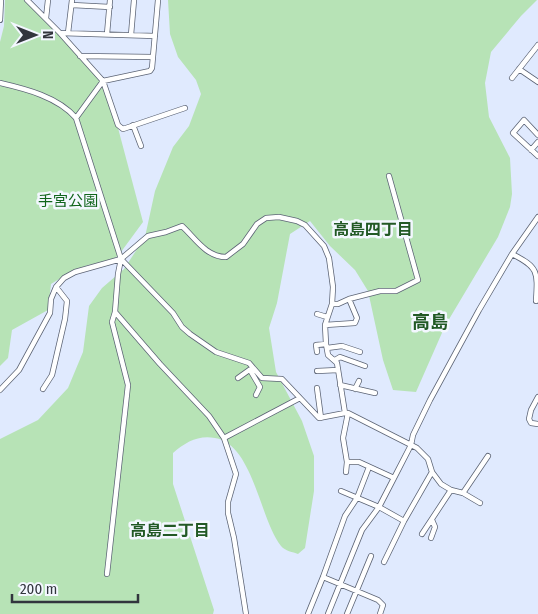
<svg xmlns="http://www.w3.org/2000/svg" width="538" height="614" font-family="'Fira Sans Condensed','Noto Sans JP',sans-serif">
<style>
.green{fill:#b7e3b6}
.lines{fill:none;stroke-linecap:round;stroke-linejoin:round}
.minor-casing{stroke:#5c6475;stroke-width:6}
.minor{stroke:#fff;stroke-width:4.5}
.labels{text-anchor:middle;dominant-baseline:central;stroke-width:5;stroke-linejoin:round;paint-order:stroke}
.park-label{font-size:15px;fill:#11651c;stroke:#f3f7ff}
.neighbourhood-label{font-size:16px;font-weight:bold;fill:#225925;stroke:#f3f7ff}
.quarter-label{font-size:18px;font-weight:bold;fill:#225925;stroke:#f3f7ff}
</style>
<rect width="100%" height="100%" fill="#e0eafe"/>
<path class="green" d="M 5,0 L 26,0 L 92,66 L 101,82 L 118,128 L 143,222 L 118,256 L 107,262 L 88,265 L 69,273 L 51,284 L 48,310 L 12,330 L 8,358 L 0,366 L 0,42 L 4,26 Z
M 168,0 L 537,0 L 521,16 L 491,52 L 485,83 L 489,117 L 510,158 L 512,194 L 510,207 L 498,237 L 445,326 L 416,392 L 393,390 L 383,360 L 368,291 L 355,270 L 330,246 L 310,221 L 290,234 L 277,303 L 269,328 L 276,372 L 302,421 L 314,456 L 314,491 L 305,548 L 298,554 C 293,552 285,551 281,546 C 260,520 253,444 215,438 C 198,435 186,442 173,453 L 173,484 L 214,610 L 213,614 L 0,614 L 0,439 L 38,420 L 68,388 L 83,352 L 89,306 L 102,288 L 124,269 L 145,237 L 155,191 L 173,147 L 189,126 L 201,94 L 196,80 L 178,57 L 170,34 Z"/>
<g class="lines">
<defs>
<path id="minor" d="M 27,0 L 60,33 L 103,81 L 118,125 L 123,129 L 185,108
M 72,5 L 110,7
M 46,18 L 48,0
M 0,20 L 1,0
M 60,33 L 155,36
M 68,33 L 72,0
M 107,34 L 110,0
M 131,35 L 134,0
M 80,56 L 153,57
M 519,69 L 538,82
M 512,78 L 538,45
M 0,83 C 26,89 58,97 76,118 L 121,259 L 173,313 L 182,327 L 190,334 L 216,352 L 249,363 L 262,378 L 282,379 L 319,418 L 345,413 L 348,413 L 417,448 L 428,459 L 432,472 L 441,484 L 451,490 L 463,493 L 480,503
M 76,118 L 103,81 L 150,71 L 152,68 L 158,0
M 133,125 L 141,146
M 538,135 L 524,120 L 513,133 L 538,156
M 531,150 L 538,142
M 512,254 C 538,267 538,271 536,301
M 332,304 L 338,304 L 349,299 L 380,291 L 396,291 L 418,280 L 389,176
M 115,312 L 160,364 L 209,416 L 224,438 L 236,474 L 228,502 L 228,513 L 234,538 L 246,614
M 317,314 L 327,317
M 325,325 L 355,323 L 357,318 L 349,299
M 327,348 L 342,346 L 360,352
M 317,352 L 316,345 L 326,344
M 335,360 L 340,357 L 365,366
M 250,370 L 260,387 L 256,395
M 317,371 L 338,370
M 238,378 L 252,368
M 340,385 L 375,393
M 317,388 L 321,418
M 43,389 L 52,375 L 65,319 L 67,301 L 56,287
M 355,389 L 359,381
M 0,390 L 19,370 L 50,313 L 51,299 L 56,287 L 64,278 L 75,272 L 121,259 L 148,236 L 166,232 L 182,226 C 195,238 206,257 226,257 L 243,244 L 257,224 L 266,218 L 279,217 L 297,221 L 305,225 L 324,246 L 329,258 L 333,287 L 332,304 L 325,325 L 326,344 L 328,355 L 337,363 L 345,413
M 538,397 L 531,410 L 529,419 L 531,423 L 538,424
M 224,438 L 300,398
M 347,462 L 359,462 L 394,478
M 346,472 L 347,462 L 343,438 L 348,413
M 341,491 L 379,507 L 404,521
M 463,493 L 488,456
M 422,534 L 451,490
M 431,538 L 435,527 L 432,520
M 384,562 L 404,521 L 432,472
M 107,574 L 128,385 L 112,322 L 115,312 L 118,274 L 121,259
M 323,577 L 378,600 L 383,605 L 380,614
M 308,614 L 323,577 L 345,516 L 357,498 L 369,467
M 328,614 L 362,530 L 379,507 L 394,478 L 411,445 L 413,435 L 430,400 L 479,310 L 512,254 L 538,217
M 347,614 L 371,556"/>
</defs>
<use href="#minor" class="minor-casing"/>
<use href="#minor" class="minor"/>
</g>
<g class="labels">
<g class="park-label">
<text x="68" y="201">手宮公園</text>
</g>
<g class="neighbourhood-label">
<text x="373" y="229">高島四丁目</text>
<text x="170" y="530">高島二丁目</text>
</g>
<g class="quarter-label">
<text x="430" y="322">高島</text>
</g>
</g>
<g transform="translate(35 35) rotate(90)" stroke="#f3f7ff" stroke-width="4" paint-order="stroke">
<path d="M0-4L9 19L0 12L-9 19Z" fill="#32353d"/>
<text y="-8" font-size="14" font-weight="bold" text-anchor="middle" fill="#32353d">N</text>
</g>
<path d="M12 594v8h126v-8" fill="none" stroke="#32353d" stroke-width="2.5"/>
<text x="20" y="594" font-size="15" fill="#32353d" stroke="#f3f7ff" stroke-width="4" paint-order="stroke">200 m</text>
</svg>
